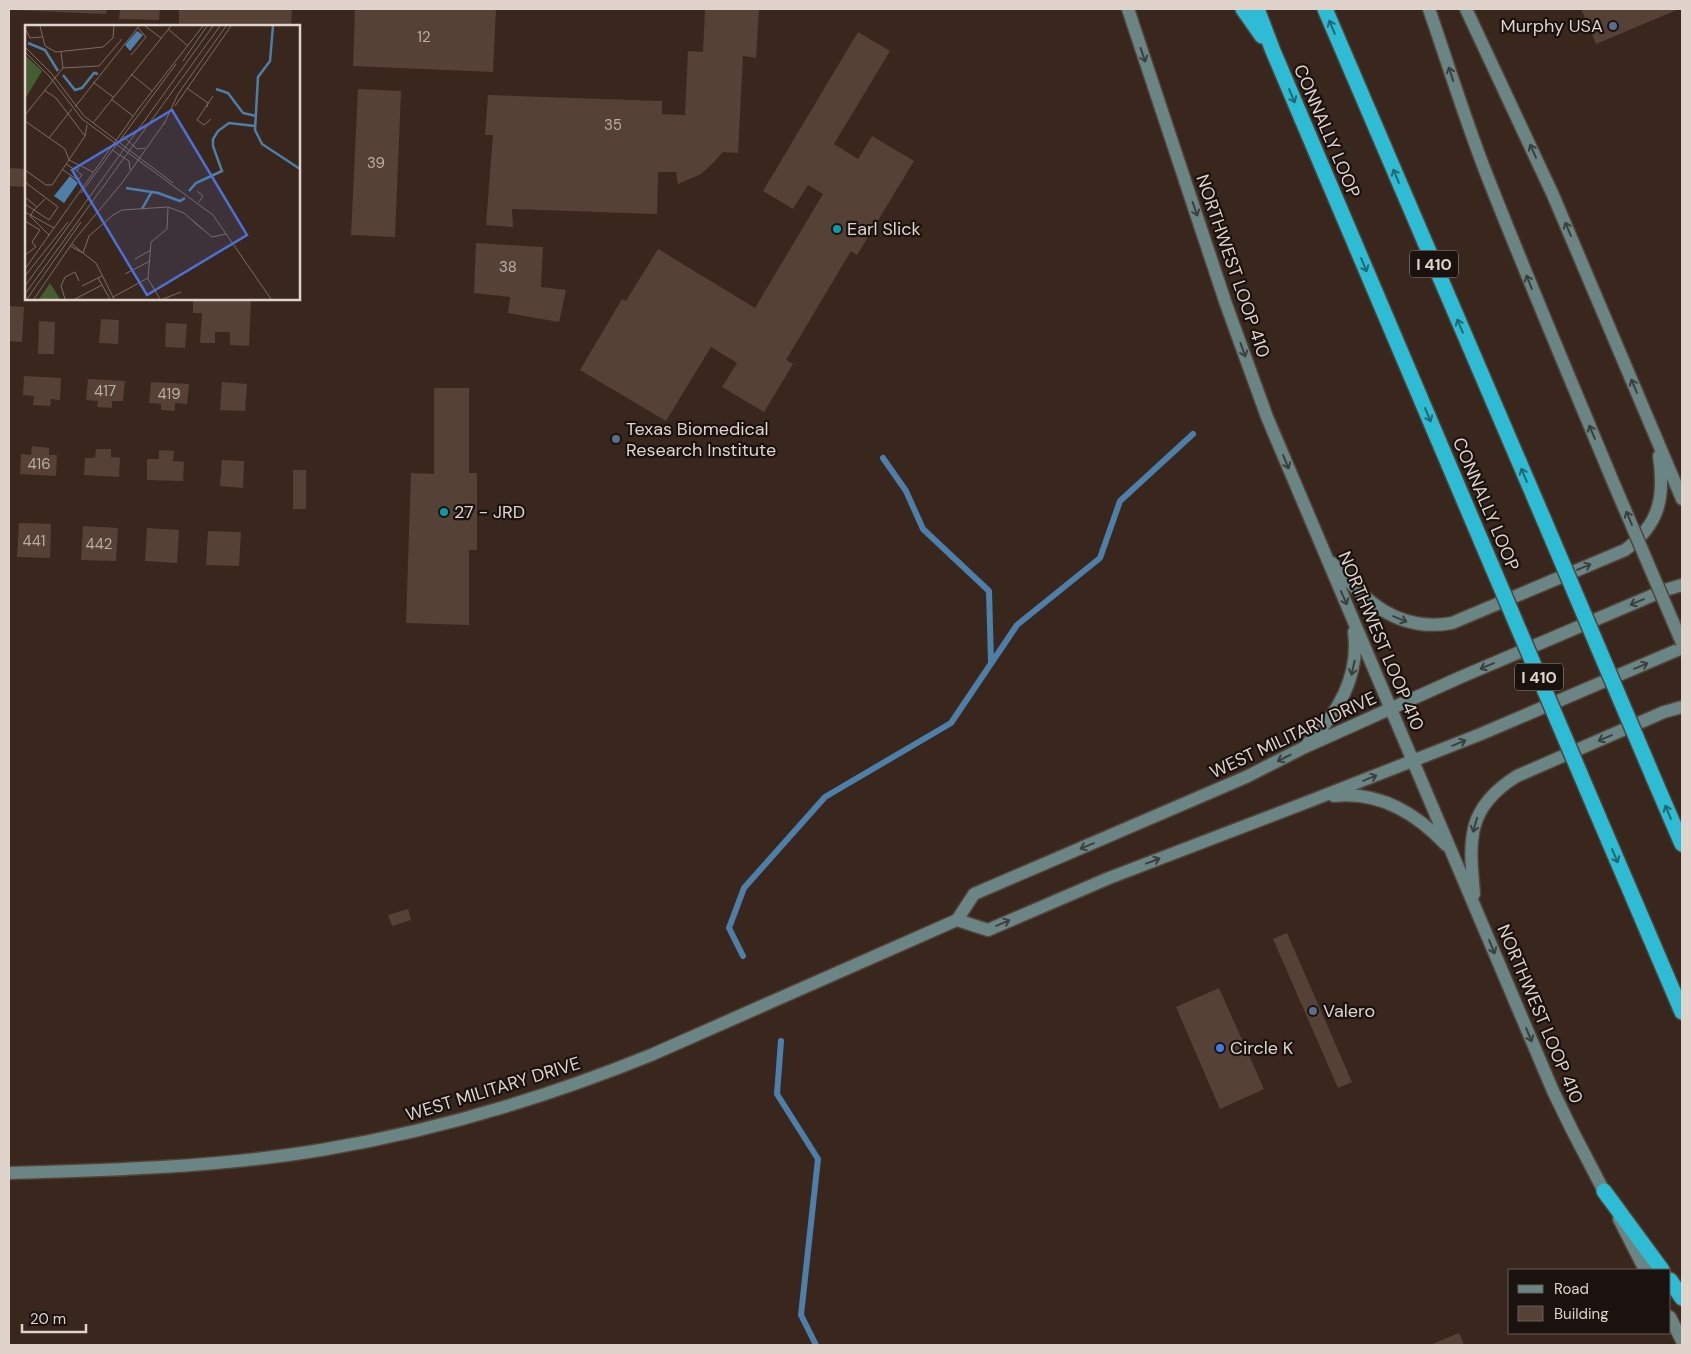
<svg xmlns="http://www.w3.org/2000/svg" width="1691" height="1354" font-family="'DM Sans',sans-serif">
<style>
.lines{fill:none;stroke-linecap:round;stroke-linejoin:round}
.stream{stroke:#4d7fa9;stroke-width:6}
.building{fill:#554136}
.secondary-casing{stroke:#524339;stroke-width:15}
.highway-casing{stroke:#524339;stroke-width:18}
.secondary{stroke:#6a8584;stroke-width:12}
.highway{stroke:#2dbcd4;stroke-width:15}
.secondary-bridge-casing{stroke:#524339;stroke-width:15;stroke-linecap:butt}
.highway-bridge-casing{stroke:#524339;stroke-width:18;stroke-linecap:butt}
.secondary-bridge{stroke:#6a8584;stroke-width:12}
.highway-bridge{stroke:#2dbcd4;stroke-width:15}
.oneway{stroke:#246771}
.oneway2{stroke:#3a403d}
.service-dot{fill:#5c6f8a;stroke:#1a120e;stroke-width:2}
.culture-dot{fill:#0f9aa8;stroke:#1a120e;stroke-width:2}
.shop-dot{fill:#3f7fe0;stroke:#1a120e;stroke-width:2}
.labels{text-anchor:middle;dominant-baseline:central;stroke-width:4.5;stroke-linejoin:round;paint-order:stroke}
.number-label{font-size:15px;fill:#bcaea6}
.shield{fill:#1a120e;stroke:#a49993;stroke-width:1}
.shield-label{font-size:16px;font-weight:bold;fill:#dfd3cc}
.poi-label{font-size:18px;fill:#dfd3cc;stroke:#1a120e;text-anchor:start}
.street-label{font-size:18px;fill:#dfd3cc;stroke:#1a120e}
.inset-river{fill:none;stroke:#4d7fa9;stroke-width:2.5}
.inset-road{fill:none;stroke:#7b6c63;stroke-width:1}
.view{fill:#4e6fd5;fill-opacity:0.15;stroke:#4e6fd5;stroke-width:2.5}
.inset-edge{fill:none;stroke:#dfd3cc;stroke-width:2.5}
</style>
<rect width="100%" height="100%" fill="#39271d"/>
<g class="lines">
<path class="stream" d="M 883,458 L 906,491 L 923,529 L 989,591 L 991,662
M 743,956 L 729,928 L 744,888 L 825,797 L 951,723 L 1017,625 L 1100,558 L 1120,501 L 1193,434
M 781,1041 L 777,1094 L 818,1159 L 801,1315 L 816,1345"/>
</g>
<path class="building" d="M 12,9 L 107,9 L 106,14 L 12,10 Z
M 120,9 L 160,9 L 159,20 L 119,19 Z
M 179,9 L 292,9 L 291,26 L 179,26 Z
M 355,9 L 496,9 L 493,72 L 353,66 Z
M 705,9 L 759,9 L 756,58 L 743,56 L 738,153 L 723,152 L 713,163 L 701,174 L 678,184 L 676,172 L 658,172 L 657,214 L 512,209 L 513,227 L 486,225 L 493,135 L 485,135 L 488,95 L 662,101 L 662,114 L 685,115 L 688,51 L 703,52 Z
M 1581,9 L 1679,9 L 1596,44 Z
M 858,32 L 890,51 L 834,144 L 858,159 L 872,136 L 914,161 L 857,255 L 851,251 L 786,360 L 793,364 L 764,412 L 722,387 L 737,363 L 711,347 L 666,421 L 580,370 L 622,299 L 626,301 L 658,249 L 755,308 L 823,194 L 808,185 L 793,209 L 763,191 Z
M 358,89 L 401,91 L 395,237 L 351,235 Z
M 9,168 L 26,169 L 26,187 L 9,186 Z
M 476,243 L 543,247 L 541,287 L 566,290 L 559,322 L 508,313 L 510,297 L 474,293 Z
M 193,299 L 251,299 L 249,346 L 230,345 L 230,332 L 215,332 L 215,343 L 200,343 L 202,313 L 193,313 Z
M 10,306 L 24,307 L 22,342 L 9,341 Z
M 101,319 L 119,320 L 118,344 L 99,343 Z
M 39,321 L 55,322 L 54,354 L 38,354 Z
M 166,323 L 187,324 L 185,348 L 165,347 Z
M 24,376 L 61,378 L 60,400 L 51,399 L 50,406 L 33,405 L 34,396 L 23,395 Z
M 88,379 L 125,381 L 123,401 L 112,401 L 112,408 L 97,407 L 98,401 L 86,400 Z
M 151,382 L 189,384 L 187,404 L 175,403 L 175,411 L 161,410 L 161,404 L 149,403 Z
M 222,382 L 247,384 L 245,411 L 220,410 Z
M 434,388 L 469,388 L 469,473 L 477,473 L 477,550 L 469,550 L 469,625 L 406,623 L 411,473 L 434,474 Z
M 32,446 L 49,448 L 49,455 L 57,455 L 56,476 L 20,474 L 21,454 L 31,455 Z
M 96,449 L 111,449 L 111,457 L 120,458 L 119,477 L 84,475 L 85,458 L 95,458 Z
M 159,450 L 174,451 L 173,461 L 184,462 L 183,481 L 147,480 L 147,459 L 159,459 Z
M 222,460 L 244,461 L 243,488 L 220,486 Z
M 293,470 L 306,470 L 306,509 L 293,509 Z
M 19,523 L 51,524 L 50,558 L 17,557 Z
M 83,526 L 118,528 L 116,561 L 81,560 Z
M 147,528 L 179,530 L 177,563 L 145,561 Z
M 208,531 L 241,532 L 239,566 L 206,565 Z
M 408,909 L 411,920 L 392,926 L 388,915 Z
M 1287,933 L 1352,1082 L 1338,1088 L 1273,939 Z
M 1219,988 L 1264,1089 L 1220,1109 L 1176,1007 Z
M 1459,1333 L 1464,1345 L 1430,1345 Z"/>
<g class="lines">
<defs>
<path id="secondary" d="M 1128,9 L 1226,304 L 1267,417 L 1553,1091 L 1572,1130 L 1608,1199
M 1429,9 C 1448,64 1465,119 1486,173 C 1526,275 1569,376 1611,477
M 1466,9 L 1553,195 L 1682,499
M 1332,563 C 1365,601 1398,633 1452,623 L 1625,550 C 1660,524 1665,497 1659,456
M 1308,743 C 1338,714 1360,675 1354,632
M 1334,796 C 1379,791 1416,813 1446,845
M 1474,894 C 1469,839 1466,808 1517,776 L 1664,712 L 1682,707
M 957,920 L 988,930 L 1109,878 L 1310,801 L 1481,734 L 1682,648
M 9,1173 C 113,1170 218,1167 321,1150 C 434,1131 545,1098 651,1055 L 957,920 L 974,894 L 1246,777 L 1303,748 L 1461,677 L 1665,590 L 1682,585
M 1619,1219 L 1645,1270
M 1670,1317 L 1682,1341"/>
<path id="highway" d="M 1243,9 L 1262,36
M 1257,9 L 1273,51 L 1482,543
M 1325,9 L 1544,520
M 1654,779 L 1682,844
M 1596,811 L 1682,1012
M 1604,1191 L 1662,1270
M 1670,1280 L 1682,1298"/>
</defs>
<use href="#secondary" class="secondary-casing"/>
<use href="#highway" class="highway-casing"/>
<use href="#secondary" class="secondary"/>
<use href="#highway" class="highway"/>
<defs>
<path id="secondary-bridge" d="M 1611,477 L 1682,643"/>
<path id="highway-bridge" d="M 1544,520 L 1654,779
M 1482,543 L 1596,811"/>
</defs>
<use href="#secondary-bridge" class="secondary-bridge-casing"/>
<use href="#highway-bridge" class="highway-bridge-casing"/>
<use href="#secondary-bridge" class="secondary-bridge"/>
<use href="#highway-bridge" class="highway-bridge"/>
</g>
<defs><path id="oneway-shaft" d="M-6 0H5M1.5-3L5.5 0L1.5 3" fill="none" stroke-width="1.6" stroke-linecap="round" stroke-linejoin="round" transform="scale(1.25)"/></defs>
<g class="oneway">
<use href="#oneway-shaft" transform="translate(1332 27) rotate(-113)"/>
<use href="#oneway-shaft" transform="translate(1292 96) rotate(67)"/>
<use href="#oneway-shaft" transform="translate(1396 176) rotate(-113)"/>
<use href="#oneway-shaft" transform="translate(1364 265) rotate(67)"/>
<use href="#oneway-shaft" transform="translate(1460 326) rotate(-113)"/>
<use href="#oneway-shaft" transform="translate(1428 415) rotate(67)"/>
<use href="#oneway-shaft" transform="translate(1524 475) rotate(-113)"/>
<use href="#oneway-shaft" transform="translate(1668 812) rotate(-113)"/>
<use href="#oneway-shaft" transform="translate(1615 856) rotate(67)"/>
</g>
<g class="oneway2">
<use href="#oneway-shaft" transform="translate(1143 55) rotate(71)"/>
<use href="#oneway-shaft" transform="translate(1451 74) rotate(-108)"/>
<use href="#oneway-shaft" transform="translate(1533 151) rotate(-114)"/>
<use href="#oneway-shaft" transform="translate(1195 209) rotate(71)"/>
<use href="#oneway-shaft" transform="translate(1568 229) rotate(-113)"/>
<use href="#oneway-shaft" transform="translate(1529 282) rotate(-112)"/>
<use href="#oneway-shaft" transform="translate(1243 350) rotate(70)"/>
<use href="#oneway-shaft" transform="translate(1634 386) rotate(-113)"/>
<use href="#oneway-shaft" transform="translate(1592 432) rotate(-113)"/>
<use href="#oneway-shaft" transform="translate(1286 462) rotate(67)"/>
<use href="#oneway-shaft" transform="translate(1629 518) rotate(-113)"/>
<use href="#oneway-shaft" transform="translate(1584 567) rotate(-23)"/>
<use href="#oneway-shaft" transform="translate(1344 598) rotate(66)"/>
<use href="#oneway-shaft" transform="translate(1637 602) rotate(157)"/>
<use href="#oneway-shaft" transform="translate(1400 619) rotate(22)"/>
<use href="#oneway-shaft" transform="translate(1487 666) rotate(157)"/>
<use href="#oneway-shaft" transform="translate(1641 666) rotate(-23)"/>
<use href="#oneway-shaft" transform="translate(1353 668) rotate(103)"/>
<use href="#oneway-shaft" transform="translate(1605 738) rotate(157)"/>
<use href="#oneway-shaft" transform="translate(1459 743) rotate(-22)"/>
<use href="#oneway-shaft" transform="translate(1284 758) rotate(153)"/>
<use href="#oneway-shaft" transform="translate(1370 778) rotate(-22)"/>
<use href="#oneway-shaft" transform="translate(1475 825) rotate(106)"/>
<use href="#oneway-shaft" transform="translate(1087 846) rotate(157)"/>
<use href="#oneway-shaft" transform="translate(1153 861) rotate(-21)"/>
<use href="#oneway-shaft" transform="translate(1003 923) rotate(-23)"/>
<use href="#oneway-shaft" transform="translate(1492 947) rotate(68)"/>
<use href="#oneway-shaft" transform="translate(1529 1035) rotate(67)"/>
</g>
<g class="service-dot">
<circle cx="1613" cy="26" r="5"/>
<circle cx="616" cy="439" r="5"/>
<circle cx="1313" cy="1011" r="5"/>
</g>
<g class="culture-dot">
<circle cx="837" cy="229" r="5"/>
<circle cx="444" cy="512" r="5"/>
</g>
<circle class="shop-dot" cx="1220" cy="1048" r="5"/>
<g class="labels">
<g class="number-label">
<text x="424" y="37">12</text>
<text x="613" y="125">35</text>
<text x="376" y="163">39</text>
<text x="508" y="267">38</text>
<text x="105" y="391">417</text>
<text x="169" y="394">419</text>
<text x="39" y="464">416</text>
<text x="34" y="541">441</text>
<text x="99" y="544">442</text>
</g>
<g class="shield">
<rect x="1410" y="250.5" width="48" height="27" rx="4"/>
<rect x="1515" y="663.5" width="48" height="27" rx="4"/>
</g>
<g class="shield-label">
<text x="1434" y="264">I 410</text>
<text x="1539" y="677">I 410</text>
</g>
<g class="poi-label">
<text x="1603" y="26" text-anchor="end">Murphy USA</text>
<text x="847" y="229">Earl Slick</text>
<text x="626" y="429">Texas Biomedical<tspan x="626" dy="21">Research Institute</tspan></text>
<text x="454" y="512">27 - JRD</text>
<text x="1323" y="1011">Valero</text>
<text x="1230" y="1048">Circle K</text>
</g>
<g class="street-label">
<text transform="translate(1327 131) rotate(67)">CONNALLY LOOP</text>
<text transform="translate(1233 266) rotate(71)">NORTHWEST LOOP 410</text>
<text transform="translate(1486 504) rotate(67)">CONNALLY LOOP</text>
<text transform="translate(1381 641) rotate(67)">NORTHWEST LOOP 410</text>
<text transform="translate(1293 735) rotate(-25)">WEST MILITARY DRIVE</text>
<text transform="translate(1540 1014) rotate(67)">NORTHWEST LOOP 410</text>
<text transform="translate(493 1089) rotate(-17)">WEST MILITARY DRIVE</text>
</g>
</g>
<g transform="translate(25 25)">
<rect width="275" height="275" fill="#39271d"/>
<path d="M 0,30 L 17,46 L 0,74 ZM 25,258 L 35,274 L 14,274 Z" fill="#465d31"/>
<path d="M 112,6 L 118,10 L 105,26 L 100,20 ZM 45,151 L 53,158 L 39,178 L 29,171 Z" fill="#4d7fa9"/>
<path class="inset-river" d="M 248,1 L 245,36 L 233,52 L 230,105 L 237,119 L 275,144M 3,18 L 20,25 L 33,46M 38,50 L 50,65 L 57,63 L 69,48 L 73,49M 191,64 L 203,68 L 218,88 L 231,91M 101,163 L 133,168 L 155,176 L 160,173M 164,166 L 171,158 L 197,146 L 188,121 L 188,114 L 193,106 L 204,98 L 230,101M 117,184 L 126,168"/>
<path class="inset-road" d="M 15,1 L 20,21 L 31,27 L 78,22 L 88,13 L 89,1M 120,1 L 136,13M 0,3 L 5,13 L 17,12M 143,4 L 163,21M 0,22 L 27,49 L 59,91 L 148,158M 0,27 L 24,51 L 57,94 L 188,190 L 246,274M 106,30 L 121,12 L 113,3M 158,36 L 182,1M 37,43 L 74,41 L 97,14M 106,49 L 127,66M 68,57 L 88,72M 162,63 L 183,78 L 182,82M 19,65 L 31,73 L 60,111M 86,74 L 108,91M 150,81 L 206,1M 50,82 L 114,1M 0,90 L 38,43 L 36,27M 186,94 L 179,100 L 172,95 L 188,71M 0,96 L 40,124 L 44,135 L 68,147M 68,98 L 146,1M 139,99 L 153,69 L 201,1M 98,111 L 112,124 L 120,123M 24,113 L 47,84M 87,125 L 104,136 L 105,145M 41,139 L 52,146 L 54,143M 0,145 L 21,160 L 27,160 L 60,111 L 62,100M 38,145 L 53,155 L 57,150 L 52,146M 0,157 L 33,182 L 24,195 L 9,185 L 5,191M 172,166 L 178,171 L 174,177M 56,168 L 151,39M 0,172 L 12,182M 0,179 L 9,185 L 20,174M 0,187 L 29,203M 5,191 L 24,210M 167,195 L 187,212 L 201,209M 0,196 L 15,205 L 7,217 L 11,222 L 0,230M 45,221 L 58,228 L 47,219M 110,234 L 126,225M 0,244 L 114,83 L 178,1M 100,249 L 125,236M 0,251 L 43,197M 73,253 L 85,274M 0,261 L 188,1M 57,261 L 77,251M 0,269 L 195,1M 88,272 L 123,253M 2,274 L 56,197M 9,274 L 50,214 L 97,158 L 140,97M 40,274 L 36,261 L 40,252 L 50,247 L 54,256M 50,274 L 77,260M 89,274 L 71,238 L 58,228 L 64,211 L 88,190 L 97,185 L 143,182 L 159,188 L 177,204M 135,274 L 123,254 L 126,217 L 142,204 L 143,183M 138,274 L 156,267"/>
<path class="view" d="M 147,85 L 222,210 L 122,270 L 47,145 Z"/>
<rect width="275" height="275" class="inset-edge"/>
</g>
<rect width="1691" height="1354" fill="none" stroke="#dfd3cc" stroke-width="20"/>
<rect x="1508" y="1269" width="162" height="65" fill="#1a120e" stroke="#695f5a"/>
<rect x="1518" y="1285" width="25" height="8" fill="#6a8584" stroke="#695f5a"/>
<text x="1554" y="1294" font-size="15" fill="#dfd3cc">Road</text>
<rect x="1518" y="1306" width="25" height="15" fill="#554136" stroke="#695f5a"/>
<text x="1554" y="1319" font-size="15" fill="#dfd3cc">Building</text>
<path d="M22 1324v8h64v-8" fill="none" stroke="#dfd3cc" stroke-width="2.5"/>
<text x="30" y="1324" font-size="15" fill="#dfd3cc" stroke="#1a120e" stroke-width="4" paint-order="stroke">20 m</text>
</svg>
